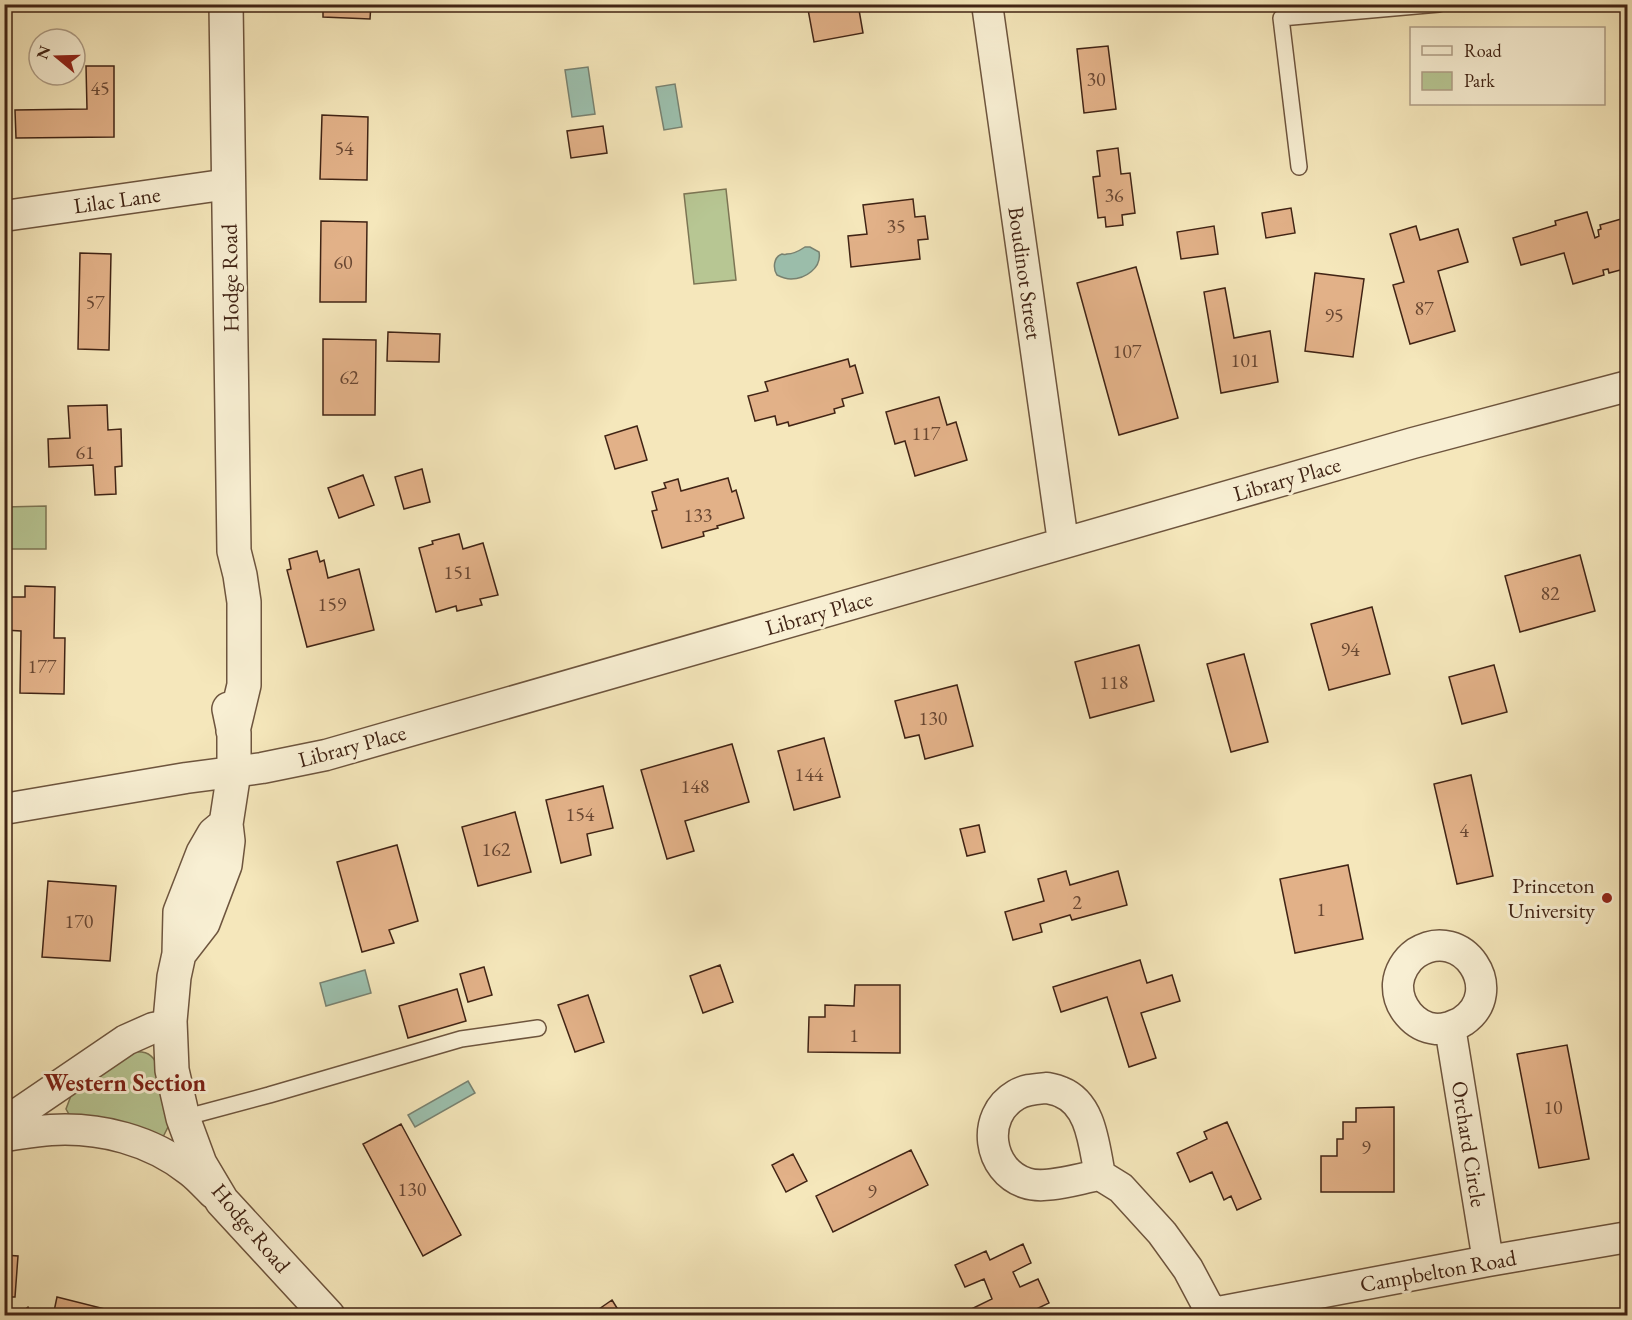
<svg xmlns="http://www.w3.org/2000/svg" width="1632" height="1320" font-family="'EB Garamond',serif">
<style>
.green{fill:#b7c693;stroke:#7c7554;stroke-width:1.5}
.water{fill:#9cc0ae;stroke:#788271;stroke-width:1.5}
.building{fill:#e2b188;stroke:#412415;stroke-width:1.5}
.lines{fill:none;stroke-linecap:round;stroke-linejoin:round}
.service-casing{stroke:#6e553e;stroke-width:18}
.minor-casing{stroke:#6e553e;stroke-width:33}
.tertiary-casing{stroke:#6e553e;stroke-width:36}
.service{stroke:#f8efd3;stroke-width:15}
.minor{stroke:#f8efd3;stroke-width:30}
.tertiary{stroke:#f8efd3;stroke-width:33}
.poi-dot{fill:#8f2418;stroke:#f8efd3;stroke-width:2}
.labels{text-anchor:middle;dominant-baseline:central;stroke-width:6;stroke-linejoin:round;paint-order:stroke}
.number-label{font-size:20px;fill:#694732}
.street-label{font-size:22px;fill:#412415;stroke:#f8efd3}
.poi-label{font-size:22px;fill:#412415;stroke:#f8efd3;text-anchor:end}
.neighbourhood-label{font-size:24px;font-weight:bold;fill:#7a1f14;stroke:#f8efd3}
</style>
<rect width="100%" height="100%" fill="#f5e7bb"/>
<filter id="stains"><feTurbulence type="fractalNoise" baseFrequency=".00333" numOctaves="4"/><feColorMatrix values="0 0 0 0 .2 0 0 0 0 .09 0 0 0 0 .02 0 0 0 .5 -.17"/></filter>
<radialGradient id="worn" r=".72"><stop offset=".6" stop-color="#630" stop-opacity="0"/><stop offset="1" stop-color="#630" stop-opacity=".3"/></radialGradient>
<path class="green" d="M 726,189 L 736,280 L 694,284 L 684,194 Z
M 46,506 L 46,549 L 5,549 L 5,507 Z
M 132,1052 C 142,1051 150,1052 155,1061 L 168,1122 L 168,1127 L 163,1137 L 70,1116 L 66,1109 L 72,1093 Z"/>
<path class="water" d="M 588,67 L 595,114 L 572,117 L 565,70 Z
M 675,84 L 682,127 L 664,130 L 656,87 Z
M 805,247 L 810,247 L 819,252 C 822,268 805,279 791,279 C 786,279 781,277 777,275 C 773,269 773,257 782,254 C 783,254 785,255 787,254 C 794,254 799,251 805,247 Z
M 365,970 L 371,993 L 326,1006 L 320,983 Z
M 468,1081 L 475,1093 L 415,1127 L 408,1115 Z"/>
<path class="building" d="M 323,4 L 371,4 L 370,19 L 323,17 Z
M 807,4 L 858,4 L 863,33 L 814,42 Z
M 1108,46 L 1116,109 L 1084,113 L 1077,49 Z
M 86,66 L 114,66 L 114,137 L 16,138 L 15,110 L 87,109 Z
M 322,115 L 368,117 L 367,180 L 320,179 Z
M 603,126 L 607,153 L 571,158 L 567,131 Z
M 1118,148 L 1121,174 L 1130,173 L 1135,213 L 1122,215 L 1123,225 L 1106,227 L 1105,217 L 1098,218 L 1093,177 L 1100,176 L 1097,151 Z
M 913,199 L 915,217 L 925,216 L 928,239 L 918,240 L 920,259 L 851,267 L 848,236 L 867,234 L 863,205 Z
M 1291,208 L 1295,233 L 1266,238 L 1262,213 Z
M 1587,212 L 1595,238 L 1599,236 L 1598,230 L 1601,229 L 1600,225 L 1628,217 L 1628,268 L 1609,273 L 1608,269 L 1603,270 L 1604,275 L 1573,284 L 1564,253 L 1521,265 L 1513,238 L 1556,225 L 1555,221 Z
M 321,221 L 367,222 L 366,302 L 320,302 Z
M 1214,226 L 1218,254 L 1181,259 L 1177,232 Z
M 1416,226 L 1420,240 L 1458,229 L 1468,262 L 1438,271 L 1455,331 L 1410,344 L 1393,285 L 1404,282 L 1390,234 Z
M 80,253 L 111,254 L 109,350 L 78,349 Z
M 1136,267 L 1178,418 L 1119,435 L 1077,283 Z
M 1315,273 L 1364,279 L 1353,357 L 1305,351 Z
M 1225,288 L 1234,338 L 1270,331 L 1278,382 L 1221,393 L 1204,292 Z
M 388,332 L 440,334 L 439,362 L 387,361 Z
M 323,339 L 376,340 L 375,415 L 323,415 Z
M 848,359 L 850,367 L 855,365 L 863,393 L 842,399 L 844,406 L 834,409 L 835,413 L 789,426 L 788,422 L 777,425 L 775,416 L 755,421 L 748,396 L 768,391 L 765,382 Z
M 939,397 L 947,425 L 956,422 L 967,460 L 915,476 L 905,441 L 895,444 L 886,412 Z
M 107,405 L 108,430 L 121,429 L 122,466 L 115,467 L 116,494 L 95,495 L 93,465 L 49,467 L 48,439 L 70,438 L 68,406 Z
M 637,426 L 647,460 L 615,469 L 605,436 Z
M 422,469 L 430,502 L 404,509 L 395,477 Z
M 363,475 L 374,505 L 339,518 L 328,488 Z
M 728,478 L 732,492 L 736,490 L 744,518 L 717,526 L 718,528 L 703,532 L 704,536 L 662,548 L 652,511 L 657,510 L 652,492 L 666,488 L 664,483 L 678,479 L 681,491 Z
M 459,534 L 463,549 L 483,543 L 498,595 L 480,599 L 482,605 L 457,611 L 456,606 L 436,612 L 419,548 L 433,544 L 432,541 Z
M 317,551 L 320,562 L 324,560 L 328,578 L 359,569 L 374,630 L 307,647 L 287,570 L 291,569 L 289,559 Z
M 1580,555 L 1595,611 L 1520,632 L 1505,576 Z
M 25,586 L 55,587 L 54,638 L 65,638 L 64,694 L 20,693 L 21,631 L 4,630 L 4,597 L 25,597 Z
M 1372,607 L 1390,674 L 1329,690 L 1311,624 Z
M 1139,645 L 1154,701 L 1090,718 L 1075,662 Z
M 1244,654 L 1268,742 L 1231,752 L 1207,664 Z
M 1494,665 L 1507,712 L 1462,724 L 1449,677 Z
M 957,685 L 973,746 L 925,759 L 919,735 L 905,738 L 895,701 Z
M 824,738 L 840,797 L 794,810 L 778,751 Z
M 732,744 L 749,802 L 685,821 L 694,851 L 667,859 L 641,770 Z
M 1471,775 L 1493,876 L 1457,884 L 1434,784 Z
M 603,786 L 613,828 L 587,834 L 591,855 L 561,863 L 546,800 Z
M 515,812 L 531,872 L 478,886 L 462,827 Z
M 979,825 L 985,852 L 967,856 L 960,829 Z
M 397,845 L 418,921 L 389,930 L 394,943 L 362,952 L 337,862 Z
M 1348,865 L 1363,939 L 1295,953 L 1280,879 Z
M 1066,871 L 1070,885 L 1118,871 L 1127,905 L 1072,920 L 1070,915 L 1040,924 L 1042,932 L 1013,940 L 1005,912 L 1044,901 L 1038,879 Z
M 48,881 L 116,886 L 110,961 L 42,957 Z
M 1140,960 L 1147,983 L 1172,975 L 1180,1001 L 1141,1013 L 1156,1058 L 1129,1067 L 1107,997 L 1061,1012 L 1053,987 Z
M 720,965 L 733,1002 L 703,1013 L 690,976 Z
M 484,967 L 492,995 L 468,1002 L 460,974 Z
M 855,985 L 900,985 L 900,1053 L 808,1052 L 809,1017 L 825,1017 L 825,1005 L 854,1006 Z
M 457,989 L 466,1021 L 408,1038 L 399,1006 Z
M 588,995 L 604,1042 L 575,1052 L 558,1005 Z
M 1567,1045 L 1589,1159 L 1539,1168 L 1517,1054 Z
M 1394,1107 L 1394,1192 L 1321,1192 L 1321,1156 L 1337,1156 L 1337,1139 L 1343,1139 L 1343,1122 L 1356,1122 L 1356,1108 Z
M 1227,1122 L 1261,1199 L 1237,1210 L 1231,1196 L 1224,1200 L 1212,1172 L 1190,1182 L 1177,1153 L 1207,1139 L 1204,1132 Z
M 401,1124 L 461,1235 L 423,1256 L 363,1144 Z
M 911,1150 L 928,1185 L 833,1232 L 816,1196 Z
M 793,1154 L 807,1181 L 786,1192 L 772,1165 Z
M 1023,1244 L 1031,1263 L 1013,1272 L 1020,1287 L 1038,1279 L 1049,1303 L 1022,1316 L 957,1316 L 992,1299 L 984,1279 L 965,1287 L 955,1265 L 986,1251 L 990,1260 Z
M 4,1255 L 18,1256 L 15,1297 L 4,1297 Z
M 57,1297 L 109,1310 L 108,1316 L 53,1316 Z
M 612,1300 L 622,1316 L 589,1316 Z
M 28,1307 L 33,1316 L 16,1316 Z"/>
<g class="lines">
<defs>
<path id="service" d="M 1299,167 L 1281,18 L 1439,4
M 183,1118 L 269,1095 L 461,1039 L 538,1028"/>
<path id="minor" d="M 987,4 L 1063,542
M 4,216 L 229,184
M 4,809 L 186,778 L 262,768 L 326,755 L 1413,443 L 1628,386
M 1450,1027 C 1446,1028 1441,1029 1436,1029 C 1414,1027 1397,1006 1398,984 C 1399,972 1406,960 1416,953 C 1463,923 1507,991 1463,1021 C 1459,1024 1454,1025 1450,1027 L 1488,1261
M 1047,1088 C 1052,1089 1057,1090 1061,1092 C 1092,1104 1094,1147 1100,1175 C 1080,1178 1045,1190 1026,1183 C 988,1171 980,1116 1016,1095 C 1026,1089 1036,1089 1047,1088 Z
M 4,1123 L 126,1040 L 153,1028 L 170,1025
M 4,1136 C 20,1134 35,1131 51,1130 C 100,1127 151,1140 190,1171 C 198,1177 206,1186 213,1193
M 1100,1175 L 1121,1188 L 1162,1233 L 1188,1269 L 1213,1316
M 1213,1313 L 1488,1261 L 1628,1237"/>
<path id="tertiary" d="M 226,4 L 234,551 L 240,575 L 244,602 L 244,685 L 233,731
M 226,824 L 214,834 L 203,853 L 180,912 L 179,954 L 174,977 L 170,1021 L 172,1070 L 183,1118 L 200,1164 L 222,1201 L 328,1316
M 179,954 L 203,923 L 225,865 L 228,841 L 226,824 L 234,772 L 234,733 L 229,709"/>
</defs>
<use href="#service" class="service-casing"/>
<use href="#minor" class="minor-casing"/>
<use href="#tertiary" class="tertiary-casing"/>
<use href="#service" class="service"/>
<use href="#minor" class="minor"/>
<use href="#tertiary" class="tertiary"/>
</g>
<circle class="poi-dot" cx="1607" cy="898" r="6"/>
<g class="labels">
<g class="number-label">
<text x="1096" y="79">30</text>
<text x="100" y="88">45</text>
<text x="344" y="148">54</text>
<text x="1114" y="195">36</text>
<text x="896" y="226">35</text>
<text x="343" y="262">60</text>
<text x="95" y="302">57</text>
<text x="1424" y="308">87</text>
<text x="1334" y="315">95</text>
<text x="1127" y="351">107</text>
<text x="1245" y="360">101</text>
<text x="349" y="377">62</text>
<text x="926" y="433">117</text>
<text x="85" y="452">61</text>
<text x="698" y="515">133</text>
<text x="458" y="572">151</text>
<text x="1550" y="593">82</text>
<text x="332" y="604">159</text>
<text x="1350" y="649">94</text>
<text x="42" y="666">177</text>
<text x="1114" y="682">118</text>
<text x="933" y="718">130</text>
<text x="809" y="774">144</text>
<text x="695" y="786">148</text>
<text x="580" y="814">154</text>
<text x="1464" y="830">4</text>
<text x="496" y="849">162</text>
<text x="1077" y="902">2</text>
<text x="1321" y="909">1</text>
<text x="79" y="921">170</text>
<text x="854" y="1035">1</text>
<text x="1553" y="1107">10</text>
<text x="1366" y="1147">9</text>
<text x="412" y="1189">130</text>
<text x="872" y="1191">9</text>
</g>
<g class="street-label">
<text transform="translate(117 200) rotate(-8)">Lilac Lane</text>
<text transform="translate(1025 273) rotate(82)">Boudinot Street</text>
<text transform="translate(230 278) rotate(-91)">Hodge Road</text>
<text transform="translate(1287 479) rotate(-16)">Library Place</text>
<text transform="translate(819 613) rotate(-16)">Library Place</text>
<text transform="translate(352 746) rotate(-15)">Library Place</text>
<text transform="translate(1469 1144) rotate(81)">Orchard Circle</text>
<text transform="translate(251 1228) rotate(50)">Hodge Road</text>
<text transform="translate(1438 1271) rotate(-10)">Campbelton Road</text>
</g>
<g class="poi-label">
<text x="1595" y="885">Princeton<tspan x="1595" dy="25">University</tspan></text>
</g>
<g class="neighbourhood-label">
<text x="125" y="1082">Western Section</text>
</g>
</g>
<rect width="1632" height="1320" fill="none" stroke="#f5e7bb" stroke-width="24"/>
<rect x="6" y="6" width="1620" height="1308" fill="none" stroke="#412415" stroke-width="3"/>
<rect x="12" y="12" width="1608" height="1296" fill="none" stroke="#412415" stroke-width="1.5"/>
<rect x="1410" y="27" width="195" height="78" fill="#f8efd3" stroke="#af9e87" stroke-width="1.5"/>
<rect x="1422" y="46" width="30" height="9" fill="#f8efd3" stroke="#af9e87" stroke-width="1.5"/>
<text x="1464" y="57" font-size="18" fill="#412415">Road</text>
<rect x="1422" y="72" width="30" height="18" fill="#b7c693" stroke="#af9e87" stroke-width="1.5"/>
<text x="1464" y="87" font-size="18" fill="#412415">Park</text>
<g transform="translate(57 57) rotate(289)"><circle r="28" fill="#f8efd3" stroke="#af9e87" stroke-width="1.5"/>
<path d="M0-4.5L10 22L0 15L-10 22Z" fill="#8f2418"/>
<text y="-9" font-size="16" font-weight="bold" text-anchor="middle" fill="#412415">N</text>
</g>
<rect width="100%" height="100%" filter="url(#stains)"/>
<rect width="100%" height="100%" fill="url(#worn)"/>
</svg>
